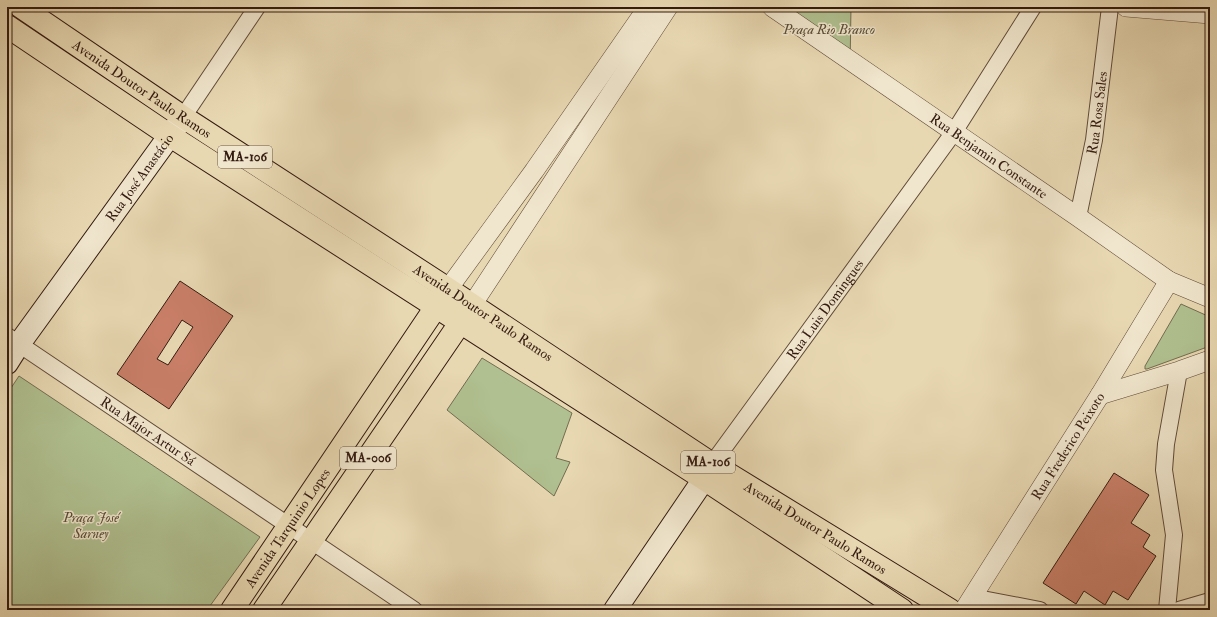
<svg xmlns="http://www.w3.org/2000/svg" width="1217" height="617" font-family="'IM FELL Double Pica',serif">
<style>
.green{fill:#b0c090;stroke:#726d50}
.building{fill:#ca7f69;stroke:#331a10;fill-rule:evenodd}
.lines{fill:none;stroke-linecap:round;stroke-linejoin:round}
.minor-casing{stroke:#604a38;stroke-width:18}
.tertiary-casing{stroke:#604a38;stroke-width:20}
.secondary-casing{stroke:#331a10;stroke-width:24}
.primary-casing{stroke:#331a10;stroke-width:24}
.trunk-casing{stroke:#331a10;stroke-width:24}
.minor{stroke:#f0e6cd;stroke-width:16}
.tertiary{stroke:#f0e6cd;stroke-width:19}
.secondary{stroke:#f0e6cd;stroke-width:22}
.primary{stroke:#e8d8b2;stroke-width:22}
.trunk{stroke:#e8d8b2;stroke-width:22}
.labels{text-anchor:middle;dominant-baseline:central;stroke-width:3;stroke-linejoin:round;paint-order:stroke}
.shield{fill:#f0e6cd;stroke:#6c5749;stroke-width:1}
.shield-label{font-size:13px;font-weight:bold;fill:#331a10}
.park-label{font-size:14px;font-style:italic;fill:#584c36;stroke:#f0e6cd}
.street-label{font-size:14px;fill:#331a10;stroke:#f0e6cd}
</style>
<rect width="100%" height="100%" fill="#e8d8b2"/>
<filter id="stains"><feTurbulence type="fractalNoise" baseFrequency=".005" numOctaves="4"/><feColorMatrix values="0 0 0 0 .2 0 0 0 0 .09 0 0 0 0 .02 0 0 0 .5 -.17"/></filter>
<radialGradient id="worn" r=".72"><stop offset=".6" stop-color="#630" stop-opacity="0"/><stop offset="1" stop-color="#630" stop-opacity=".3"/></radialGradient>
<path class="green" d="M 757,7 L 851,7 L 850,67 Z
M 1181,304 L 1210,317 L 1210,346 L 1147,369 L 1145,369 L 1145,366 Z
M 482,358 L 572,413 L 556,458 L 570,462 L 554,496 L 447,410 Z
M 19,376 L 260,537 L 207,610 L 7,610 L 7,394 Z"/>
<path class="building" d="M 180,281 L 233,316 L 169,409 L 117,374 ZM 182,320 L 193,327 L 168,365 L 157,359 Z
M 1114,473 L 1149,495 L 1131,523 L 1150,535 L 1143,547 L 1156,556 L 1128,600 L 1113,591 L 1105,605 L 1084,591 L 1076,604 L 1043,583 Z"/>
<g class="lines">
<defs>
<g id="minor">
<path d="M 183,117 L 257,7"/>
<path id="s1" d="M 1078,217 L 1094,140 L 1110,7"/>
<path id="s2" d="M 7,336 L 414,610"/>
<path id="s3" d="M 707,473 L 712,464 L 954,132 L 1033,7"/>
<path d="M 972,597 L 1040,610"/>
<path d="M 1167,610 L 1174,535 L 1164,470 L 1166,444 L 1179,371"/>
<path d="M 1179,610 L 1210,601"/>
</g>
<g id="tertiary">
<path id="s4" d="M 772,7 L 1078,217 L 1169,281 L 1210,298"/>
<path d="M 1126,7 L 1210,14"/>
<path d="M 448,289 L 534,171 L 648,7"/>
<path d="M 472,305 L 668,7"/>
<path d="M 1100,395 L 1179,371 L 1210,360"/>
<path id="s5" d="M 964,610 L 1100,395 L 1169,281"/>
</g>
<g id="secondary">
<path id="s6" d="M 7,363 L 19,344 L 181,120"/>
<path d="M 615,610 L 704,479"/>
</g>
<g id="primary">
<path id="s7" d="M 232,610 L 446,292"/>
<path d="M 264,610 L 471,307"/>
</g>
<g id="trunk">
<path id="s8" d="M 21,7 L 183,117 L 448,289 L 712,464 L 950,610"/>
<path d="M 7,26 L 169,135 L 704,479 L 902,610"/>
</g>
</defs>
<use href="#minor" class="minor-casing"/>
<use href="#tertiary" class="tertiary-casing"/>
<use href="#secondary" class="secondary-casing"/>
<use href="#primary" class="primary-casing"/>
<use href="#trunk" class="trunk-casing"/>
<use href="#minor" class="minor"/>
<use href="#tertiary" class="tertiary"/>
<use href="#secondary" class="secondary"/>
<use href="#primary" class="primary"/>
<use href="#trunk" class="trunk"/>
</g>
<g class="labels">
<g class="shield">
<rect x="218" y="146" width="54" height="22" rx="3"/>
<rect x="340" y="447" width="56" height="22" rx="3"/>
<rect x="681" y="451" width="54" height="22" rx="3"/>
</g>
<g class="shield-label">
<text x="245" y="157">MA-106</text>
<text x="368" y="458">MA-006</text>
<text x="708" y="462">MA-106</text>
</g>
<g class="park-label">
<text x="829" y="29">Praça Rio Branco</text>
<text x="91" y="517">Praça José<tspan x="91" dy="16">Sarney</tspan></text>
</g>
<g class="street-label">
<text stroke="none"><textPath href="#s8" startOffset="146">Avenida Doutor Paulo Ramos</textPath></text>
<text stroke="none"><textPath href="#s1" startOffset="106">Rua Rosa Sales</textPath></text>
<text stroke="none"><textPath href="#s4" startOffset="263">Rua Benjamin Constante</textPath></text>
<text stroke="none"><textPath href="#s6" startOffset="228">Rua José Anastácio</textPath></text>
<text stroke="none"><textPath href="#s3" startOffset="202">Rua Luis Domingues</textPath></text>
<text stroke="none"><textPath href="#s8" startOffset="554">Avenida Doutor Paulo Ramos</textPath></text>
<text stroke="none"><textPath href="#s2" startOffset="170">Rua Major Artur Sá</textPath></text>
<text stroke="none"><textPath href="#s5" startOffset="194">Rua Frederico Peixoto</textPath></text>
<text stroke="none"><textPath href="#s7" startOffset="99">Avenida Tarquinio Lopes</textPath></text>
<text stroke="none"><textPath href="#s8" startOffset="950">Avenida Doutor Paulo Ramos</textPath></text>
</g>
</g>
<rect width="1217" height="617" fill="none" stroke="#e8d8b2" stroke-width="24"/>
<rect x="8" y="8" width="1201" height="601" fill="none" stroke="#331a10" stroke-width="2"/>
<rect x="12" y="12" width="1193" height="593" fill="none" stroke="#331a10"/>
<rect width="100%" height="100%" filter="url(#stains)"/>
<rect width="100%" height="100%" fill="url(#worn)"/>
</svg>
